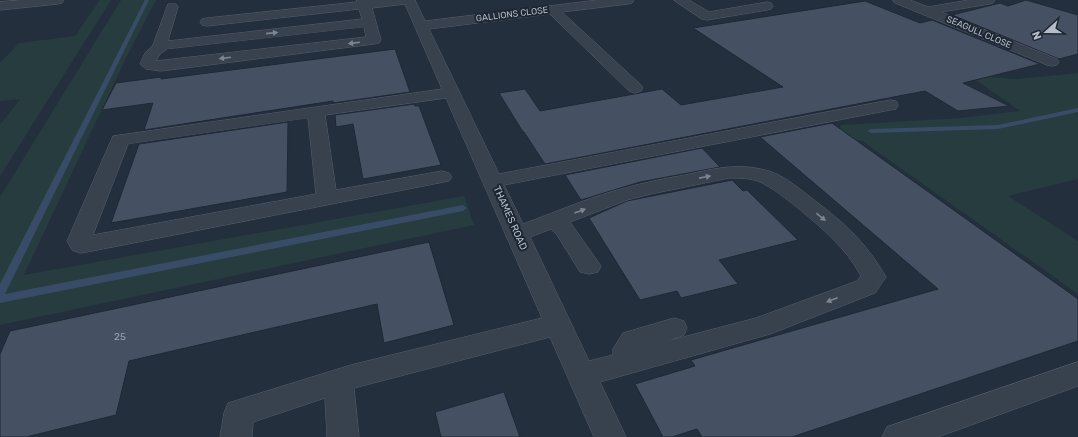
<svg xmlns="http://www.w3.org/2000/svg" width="1078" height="437" font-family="Rubik,sans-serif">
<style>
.green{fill:#263c3f}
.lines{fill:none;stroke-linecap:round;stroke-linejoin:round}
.stream{fill:#394c67;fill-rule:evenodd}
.building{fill:#455162;stroke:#1f2835}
.minor-casing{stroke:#565f6c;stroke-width:1}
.minor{fill:#38414e;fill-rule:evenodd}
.oneway{fill:#7c8592}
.labels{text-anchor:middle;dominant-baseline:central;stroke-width:4;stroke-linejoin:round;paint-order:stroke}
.far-street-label{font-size:9px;fill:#b4bcc9;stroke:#1d2633}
.street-label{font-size:10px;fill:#b4bcc9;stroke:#1d2633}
.near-number-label{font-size:10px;fill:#98a1af}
</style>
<rect width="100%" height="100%" fill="#242f3e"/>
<path class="green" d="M 100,0 L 111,0 L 0,176 L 0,125 L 20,99 L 0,101 L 0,63 L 19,43 L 75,36 Z
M 121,0 L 156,0 L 125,60 L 24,275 L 464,196 L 474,225 L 0,325 L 0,197 Z
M 964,72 L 987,77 L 1017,79 L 1078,73 L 1078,179 L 1008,196 L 1078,241 L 1078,294 L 861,140 L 853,142 L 839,131 L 841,125 L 960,118 L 1020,111 Z"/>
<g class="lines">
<path class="stream" d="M 145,0 L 149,0 L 5,294 L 463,205 L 467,208 L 463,211 L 0,303 L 0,284 Z
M 1078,108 L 1078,112 L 998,129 L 871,133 L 867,131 L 871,129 L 998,125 Z"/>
</g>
<path class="building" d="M 1026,0 L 1078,15 L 1078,54 L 1059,59 L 952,15 L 1000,3 L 1008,6 Z
M 865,1 L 920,23 L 932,20 L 1040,64 L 963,83 L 1009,106 L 958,111 L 925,91 L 545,164 L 524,132 L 523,132 L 499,93 L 525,89 L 540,111 L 662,89 L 681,105 L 783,87 L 693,28 Z
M 395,49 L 410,92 L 333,103 L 333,101 L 144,130 L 153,103 L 102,110 L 116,83 L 161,77 L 161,79 Z
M 414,104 L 415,106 L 419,106 L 441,165 L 363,179 L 353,124 L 336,127 L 335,115 Z
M 288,122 L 287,192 L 111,223 L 139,144 Z
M 832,123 L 1078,299 L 1078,341 L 792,437 L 702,437 L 697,429 L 672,437 L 663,437 L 635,384 L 695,366 L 691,360 L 938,289 L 760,137 Z
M 702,148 L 720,167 L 640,182 L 581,200 L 565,175 Z
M 732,180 L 743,191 L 747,190 L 798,240 L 719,260 L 738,284 L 681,298 L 677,291 L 640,300 L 589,218 L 627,201 Z
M 429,242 L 454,325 L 384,343 L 377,304 L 129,361 L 116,415 L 26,437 L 0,437 L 0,354 L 10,331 Z
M 504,392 L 520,437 L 441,437 L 435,412 Z"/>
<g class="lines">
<defs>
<path id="minor" d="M 22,0 L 64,0 L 62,3 L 58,4 L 0,10 L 0,2 Z
M 357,0 L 415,0 L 425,21 L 598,0 L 634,0 L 632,3 L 628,4 L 562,12 L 641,85 L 643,88 L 641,91 L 635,93 L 629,91 L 550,14 L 429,29 L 499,174 L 890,100 L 896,101 L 898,105 L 896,109 L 890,110 L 504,185 L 523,224 C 553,213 583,200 614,191 C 638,184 661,179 685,175 C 717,168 740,162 772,172 C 787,177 808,196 822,206 C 849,227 869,247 886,277 L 875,293 L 770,334 L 600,382 L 626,437 L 594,437 L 550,337 L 354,388 L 359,437 L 327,437 L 325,398 L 253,422 L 252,437 L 220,437 L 224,413 L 228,403 L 351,365 L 542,318 L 446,98 L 325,115 L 336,190 L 442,171 L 449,173 L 452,177 L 449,181 L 87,252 L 80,253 L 72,250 L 67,241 L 113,136 L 442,89 L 405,4 L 372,8 L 381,40 L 379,43 L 374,44 L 161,71 L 146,69 L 140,64 L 145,53 L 153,45 L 168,4 L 176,4 L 178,7 L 168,41 L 362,19 L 359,9 L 207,26 L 202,25 L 200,22 L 202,19 L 207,18 L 357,2 ZM 364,27 L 366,37 L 156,61 L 160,54 L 167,49 ZM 308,118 L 316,194 L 93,235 L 128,144 ZM 729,178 C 739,178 751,178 760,182 C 773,188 786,199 798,208 C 822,228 846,248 861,276 L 857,281 L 756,318 L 668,341 L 684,335 L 687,328 L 684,321 L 674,318 L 623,333 L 613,349 L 613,355 L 589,361 L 530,237 L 551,229 L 557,235 L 580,272 L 589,274 L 598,272 L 601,266 L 570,222 L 627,200 L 651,194 Z
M 674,0 L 689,0 L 709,12 L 767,2 L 771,3 L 773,6 L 771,9 L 767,10 L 707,20 L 702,19 Z
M 893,0 L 910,0 L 928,7 L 969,0 L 995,0 L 993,3 L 989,4 L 941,12 L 1057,59 L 1059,62 L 1057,65 L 1052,66 L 1047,65 L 895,3 Z
M 1078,362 L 1078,386 L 938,437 L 882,437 L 887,427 Z"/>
</defs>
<use href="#minor" class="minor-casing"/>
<use href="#minor" class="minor"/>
</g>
<defs><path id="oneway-solid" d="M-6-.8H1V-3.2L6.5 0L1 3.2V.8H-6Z"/></defs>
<g class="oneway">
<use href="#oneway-solid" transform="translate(272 33) rotate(-6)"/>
<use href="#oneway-solid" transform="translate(354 43) rotate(173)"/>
<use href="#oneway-solid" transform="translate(225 58) rotate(173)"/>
<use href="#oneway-solid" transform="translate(705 177) rotate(-11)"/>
<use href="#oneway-solid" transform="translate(580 211) rotate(-20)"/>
<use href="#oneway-solid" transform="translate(821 217) rotate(39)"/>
<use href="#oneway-solid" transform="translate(832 300) rotate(159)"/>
</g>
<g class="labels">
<g class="far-street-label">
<text transform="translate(512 14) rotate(-7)">GALLIONS CLOSE</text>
<text transform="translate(979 32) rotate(23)">SEAGULL CLOSE</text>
</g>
<g class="street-label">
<text transform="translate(510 218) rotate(66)">THAMES ROAD</text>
</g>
<g class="near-number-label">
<text x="120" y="337">25</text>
</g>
</g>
<g transform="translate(1046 32) rotate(249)" stroke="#1d2633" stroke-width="3" paint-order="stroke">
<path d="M0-3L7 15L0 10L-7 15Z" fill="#b4bcc9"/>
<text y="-6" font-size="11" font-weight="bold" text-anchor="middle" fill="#b4bcc9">N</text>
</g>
</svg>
